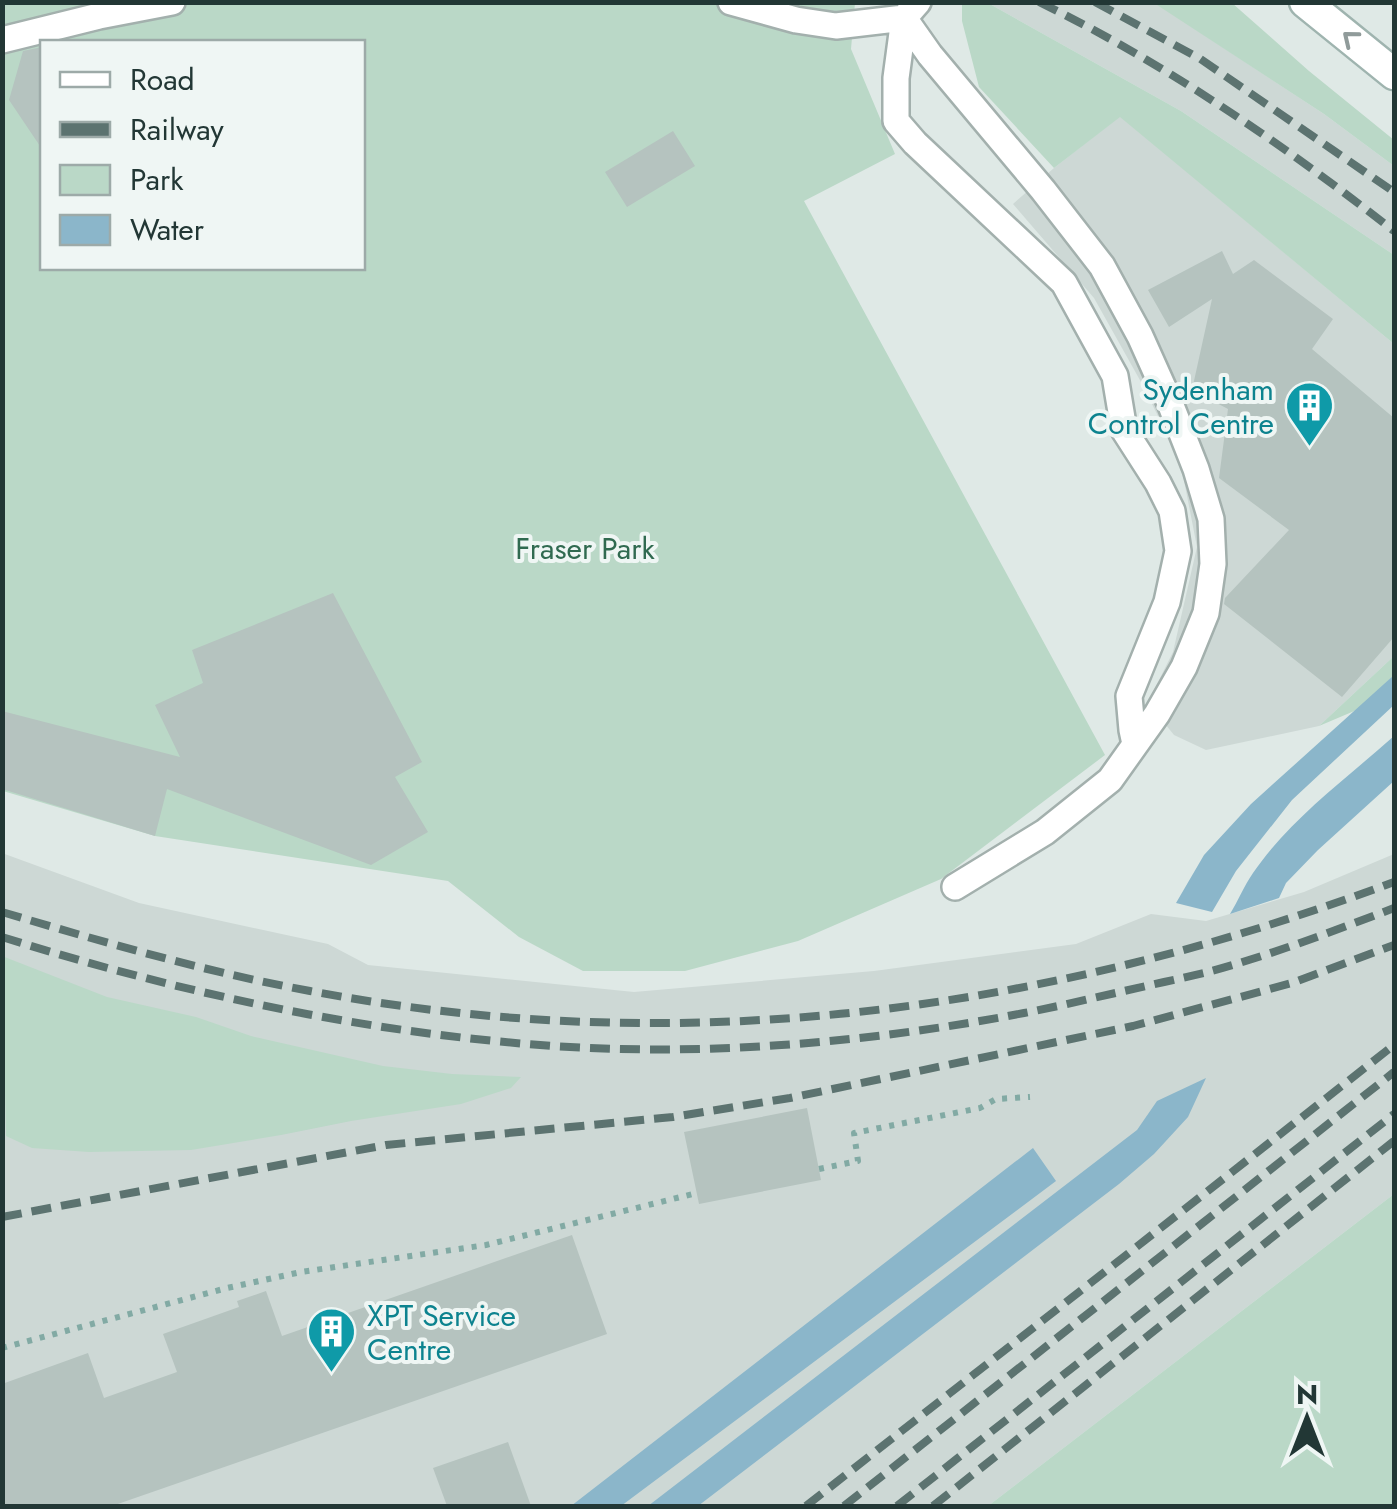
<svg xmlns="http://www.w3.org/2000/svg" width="1397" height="1509" font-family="Jost,sans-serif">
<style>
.built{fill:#cdd8d5}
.green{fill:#bad8c7;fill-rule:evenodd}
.water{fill:#8bb6ca}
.building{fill:#b5c3bf}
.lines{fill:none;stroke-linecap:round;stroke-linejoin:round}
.service-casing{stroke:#a3b0ad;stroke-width:30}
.secondary-casing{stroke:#9fb4af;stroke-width:35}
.path{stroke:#82aaa4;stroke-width:6;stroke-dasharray:5 8;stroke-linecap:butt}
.service{stroke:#fff;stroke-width:25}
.secondary{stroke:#fff;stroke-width:30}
.rail{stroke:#5c7370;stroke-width:8;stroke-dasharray:20 10;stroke-linecap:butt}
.oneway{stroke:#909b9a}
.labels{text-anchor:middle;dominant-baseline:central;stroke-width:8;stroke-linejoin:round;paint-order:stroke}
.culture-label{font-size:30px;fill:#0d838f;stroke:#eff6f4;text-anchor:end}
.park-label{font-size:30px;fill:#306a50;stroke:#eff6f4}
</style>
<rect width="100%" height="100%" fill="#dfe9e6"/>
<path class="built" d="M 1154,2 L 1324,114 L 1394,166 L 1394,255 L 1181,111 L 988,3 Z
M 1120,116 L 1394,344 L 1394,656 L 1319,726 L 1206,750 L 1174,735 L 1157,714 L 1150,698 L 1173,652 L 1197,547 L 1180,460 L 1141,382 L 1094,298 L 1013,204 L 1054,168 Z
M 2,853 L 139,903 L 328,944 L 368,965 L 634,992 L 874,971 L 1076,944 L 1151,914 L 1206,921 L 1304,892 L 1394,854 L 1394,1194 L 988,1506 L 3,1506 Z"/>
<path class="green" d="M 8,2 L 855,3 L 851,49 L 895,154 L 804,201 L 1105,755 L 941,879 L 798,941 L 685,971 L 583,971 L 519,937 L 448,881 L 155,836 L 3,791 L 3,4 ZM 42,42 L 362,42 L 362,268 L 42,268 Z
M 962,3 L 988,3 L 1181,111 L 1394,255 L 1394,344 L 1120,117 L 1054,168 L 979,87 L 962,21 Z
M 1154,3 L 1232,3 L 1309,71 L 1394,140 L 1394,166 L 1324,114 Z
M 1394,656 L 1394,675 L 1359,709 L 1319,726 Z
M 2,956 L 107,997 L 196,1017 L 251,1036 L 383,1066 L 452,1074 L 521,1077 L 511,1088 L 461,1104 L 351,1121 L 281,1135 L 191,1150 L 89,1152 L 32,1148 L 6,1136 L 5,1091 L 2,1089 Z
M 1394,1194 L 1394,1506 L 988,1506 Z"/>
<path class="water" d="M 1394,675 L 1394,705 L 1292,800 L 1236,871 L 1212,912 L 1176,903 L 1204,855 L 1251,804 Z
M 1394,736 L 1394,781 L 1318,850 L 1286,883 L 1279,898 L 1230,914 C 1238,901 1244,886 1253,873 C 1290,819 1346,779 1394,736 Z
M 1206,1078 L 1188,1117 L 1154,1154 L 1119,1184 L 698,1506 L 648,1506 L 1137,1130 L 1157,1101 Z
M 1033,1148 L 1056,1181 L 621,1506 L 571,1506 Z"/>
<path class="building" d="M 42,47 L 42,149 L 9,100 L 23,51 Z
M 673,131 L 695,166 L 627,207 L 605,172 Z
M 1222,251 L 1233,274 L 1254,260 L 1333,319 L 1312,349 L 1394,418 L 1394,637 L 1342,697 L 1224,604 L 1225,598 L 1289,530 L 1219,478 L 1228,409 L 1192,390 L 1212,299 L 1169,327 L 1148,290 Z
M 333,593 L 422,762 L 395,777 L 428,832 L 371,865 L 167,789 L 155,836 L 2,789 L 2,711 L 180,757 L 155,705 L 203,683 L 192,650 Z
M 807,1108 L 821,1180 L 699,1204 L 684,1132 Z
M 572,1235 L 607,1334 L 112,1506 L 2,1506 L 2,1384 L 88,1353 L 104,1398 L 177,1372 L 163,1334 L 239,1307 L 237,1301 L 266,1291 L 282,1336 Z
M 508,1442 L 531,1506 L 447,1506 L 433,1468 Z"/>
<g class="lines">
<defs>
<path id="service" d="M 731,2 L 796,20 L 836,26 L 904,18 L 896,78 L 896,121 L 915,143 L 1064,283 L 1115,376 L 1124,430 L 1158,483 L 1172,511 L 1178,551 L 1167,602 L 1129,696 L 1132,730 L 1135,744
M 918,2 L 904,18 L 930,55 L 1043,190 L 1102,266 L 1140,336 L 1170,403 L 1196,469 L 1211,519 L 1213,564 L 1206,613 L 1184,667 L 1157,714 L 1110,780 L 1045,832 L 955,887
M 2,40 L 99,16 L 172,2"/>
<path id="secondary" d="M 1305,2 L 1394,74"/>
</defs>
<use href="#service" class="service-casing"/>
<use href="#secondary" class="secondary-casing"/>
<path class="path" d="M 819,1169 L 858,1161 L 854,1133 L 980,1108 L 996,1099 L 1030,1097
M 2,1348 L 227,1288 L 301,1272 L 486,1245 L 697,1193"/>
<use href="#service" class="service"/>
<use href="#secondary" class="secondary"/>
<path class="rail" d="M 1039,2 C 1165,63 1284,145 1394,231
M 1095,2 L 1199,58 L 1394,192
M 2,912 C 103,942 206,972 310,991 C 681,1061 1043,1013 1394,882
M 2,937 C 174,991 348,1029 527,1044 C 690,1058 864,1044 1024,1013 C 1056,1007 1088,999 1120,992 C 1149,985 1179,979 1208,972 C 1271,955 1334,931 1394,908
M 2,1217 L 386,1145 L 673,1117 L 790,1098 L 1133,1026 L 1292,983 L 1394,945
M 806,1506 L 1394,1045
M 844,1506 L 1394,1072
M 897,1506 L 1394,1114
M 933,1506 L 1394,1141"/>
</g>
<defs><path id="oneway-chevron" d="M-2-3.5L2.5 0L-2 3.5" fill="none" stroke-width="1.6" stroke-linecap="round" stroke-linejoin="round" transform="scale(2.5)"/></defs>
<use class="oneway" href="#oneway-chevron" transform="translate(1350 38) rotate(-141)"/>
<defs>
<symbol id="building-pin" viewBox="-11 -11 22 30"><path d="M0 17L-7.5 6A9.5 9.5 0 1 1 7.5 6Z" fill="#0f9aa8" stroke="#eff6f4"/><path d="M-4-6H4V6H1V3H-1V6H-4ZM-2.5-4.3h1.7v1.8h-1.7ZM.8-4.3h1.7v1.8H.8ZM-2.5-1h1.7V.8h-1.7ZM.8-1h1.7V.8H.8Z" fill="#fff"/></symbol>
</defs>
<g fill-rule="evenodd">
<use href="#building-pin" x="1282" y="378" width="55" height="75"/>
<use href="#building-pin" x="304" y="1304" width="55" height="75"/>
</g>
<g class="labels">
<g class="culture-label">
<text x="1274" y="389">Sydenham<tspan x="1274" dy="34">Control Centre</tspan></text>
<text x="367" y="1315" text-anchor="start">XPT Service<tspan x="367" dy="34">Centre</tspan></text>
</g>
<g class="park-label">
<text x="585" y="548">Fraser Park</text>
</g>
</g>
<rect width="1397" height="1509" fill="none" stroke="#223735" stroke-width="10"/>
<rect x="40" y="40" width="325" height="230" fill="#eff6f4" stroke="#9daaa8" stroke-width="2.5"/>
<rect x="60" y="72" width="50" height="15" fill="#ffffff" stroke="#9daaa8" stroke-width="2.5"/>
<text x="130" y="90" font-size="30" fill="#223735">Road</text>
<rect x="60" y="122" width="50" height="15" fill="#5c7370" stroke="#9daaa8" stroke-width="2.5"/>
<text x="130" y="140" font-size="30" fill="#223735">Railway</text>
<rect x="60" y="165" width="50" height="30" fill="#bad8c7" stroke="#9daaa8" stroke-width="2.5"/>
<text x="130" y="190" font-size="30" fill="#223735">Park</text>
<rect x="60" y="215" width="50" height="30" fill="#8bb6ca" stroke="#9daaa8" stroke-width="2.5"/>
<text x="130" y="240" font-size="30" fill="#223735">Water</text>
<g transform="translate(1307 1419)" stroke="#eff6f4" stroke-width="8" paint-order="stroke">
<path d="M0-8L18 38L0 25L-18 38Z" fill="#223735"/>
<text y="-15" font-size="28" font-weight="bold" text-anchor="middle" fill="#223735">N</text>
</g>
</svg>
